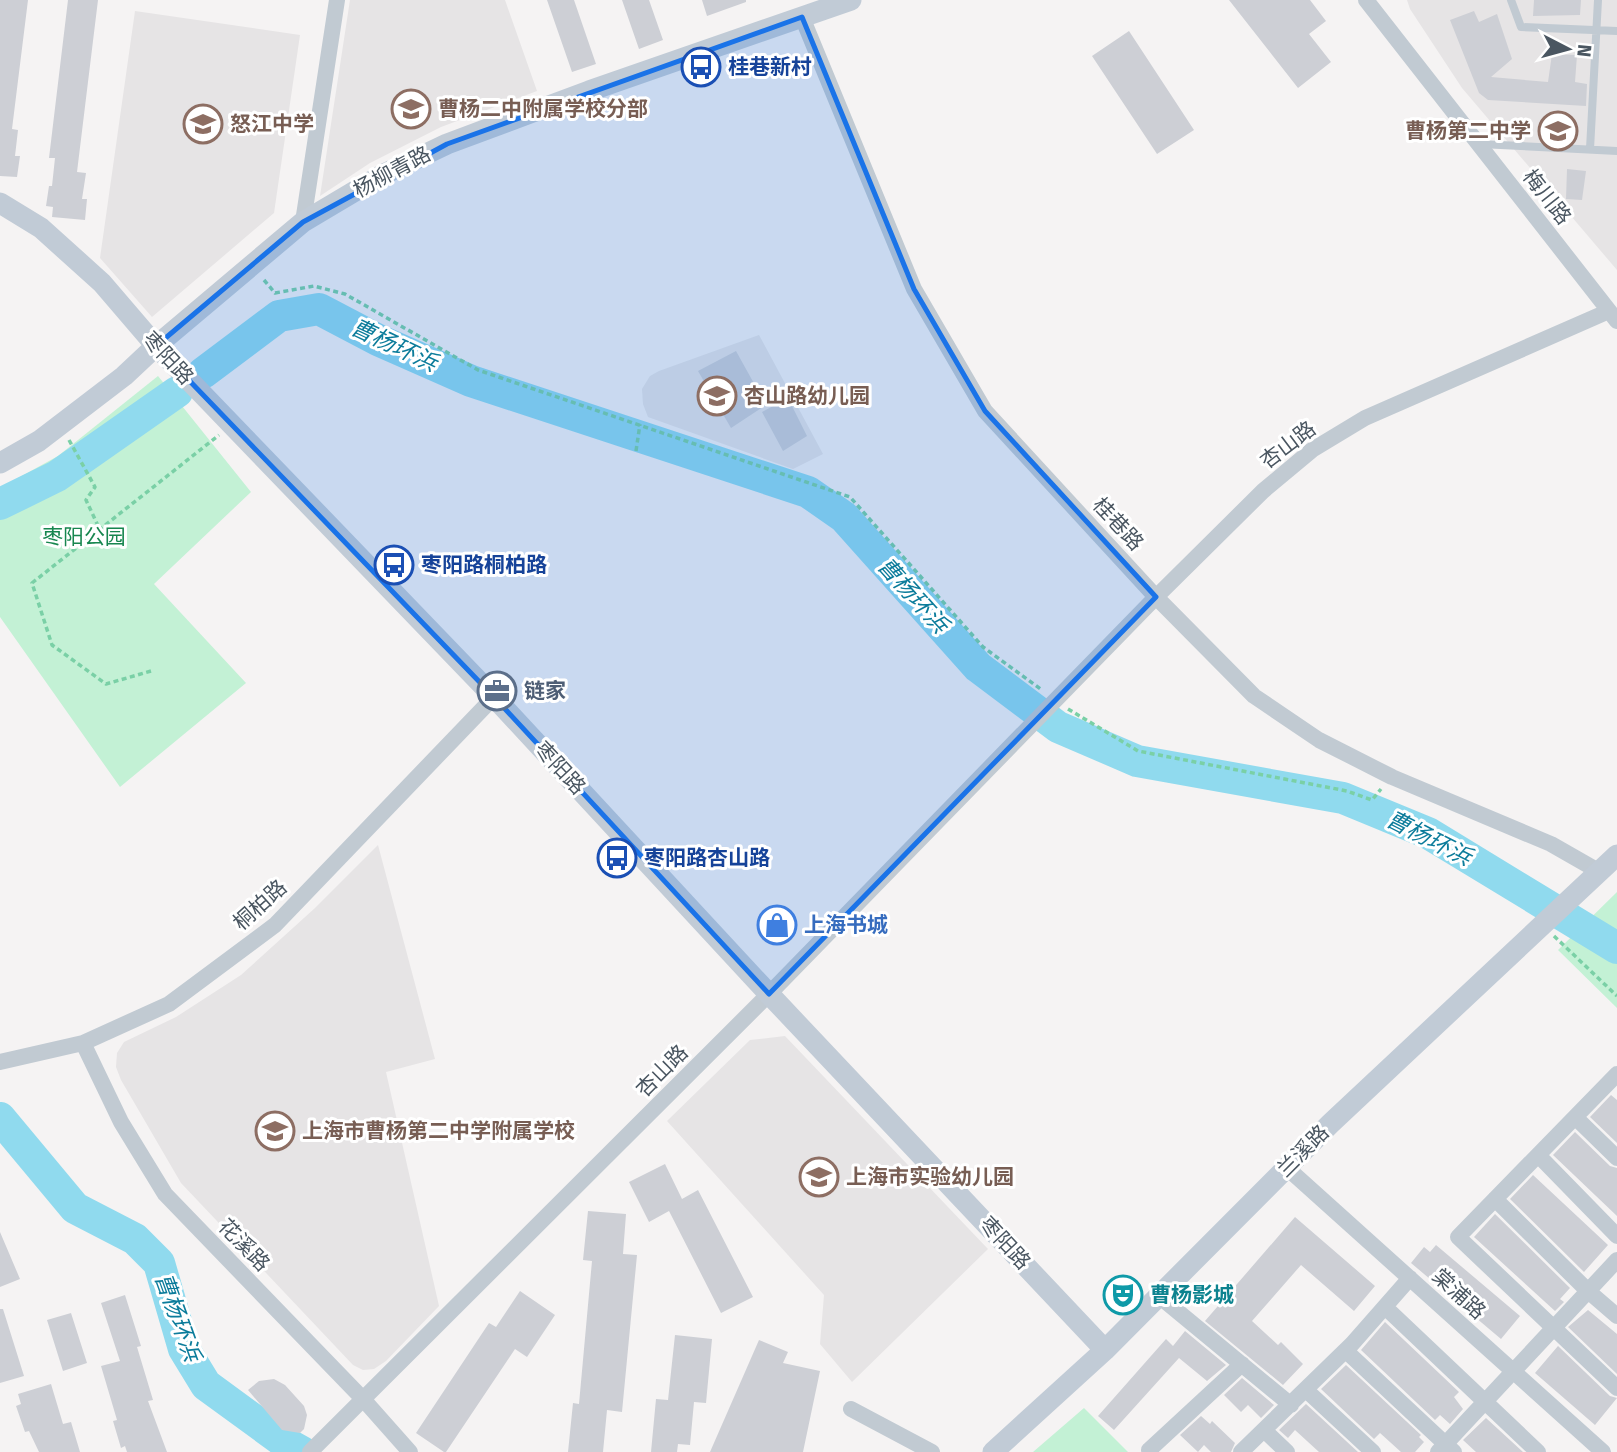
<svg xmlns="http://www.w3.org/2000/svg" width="1617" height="1452" font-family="'Fira Sans','Noto Sans SC',sans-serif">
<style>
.education{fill:#e6e4e5}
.green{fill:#c3f1d5}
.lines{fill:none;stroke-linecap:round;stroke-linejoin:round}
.river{stroke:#90daee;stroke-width:32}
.building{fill:#cdcfd5}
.path{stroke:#7ad0a6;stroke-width:3.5;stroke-dasharray:5 3.5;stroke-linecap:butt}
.lane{stroke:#c1cad2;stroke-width:8}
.street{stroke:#c1cad2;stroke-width:16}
.secondary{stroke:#c1cbd6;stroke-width:21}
.marked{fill:#1a73e8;fill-opacity:0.2;stroke:#1a73e8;stroke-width:5;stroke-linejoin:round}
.labels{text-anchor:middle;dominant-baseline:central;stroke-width:6;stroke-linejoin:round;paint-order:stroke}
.transit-label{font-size:21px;font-weight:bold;fill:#164399;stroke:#fff;text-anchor:start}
.education-label{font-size:21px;font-weight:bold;fill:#785e54;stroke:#fff;text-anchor:start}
.street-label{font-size:21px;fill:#4a5661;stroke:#fff}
.park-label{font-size:21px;fill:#17864f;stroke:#fff}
.service-label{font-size:21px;font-weight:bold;fill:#4e5e75;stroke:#fff;text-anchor:start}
.shop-label{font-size:21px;font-weight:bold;fill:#366cbe;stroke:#fff;text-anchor:start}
.culture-label{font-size:21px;font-weight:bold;fill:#0d838f;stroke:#fff;text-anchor:start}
.water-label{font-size:23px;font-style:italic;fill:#0c7c9b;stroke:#fff}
</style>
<rect width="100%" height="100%" fill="#f5f3f3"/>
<path class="education" d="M 350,0 L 505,0 L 537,91 L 441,127 L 370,163 L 320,196 Z
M 1407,0 L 1617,0 L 1617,270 L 1462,88 L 1410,9 Z
M 135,11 L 300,35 L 274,213 L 152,317 L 100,258 Z
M 759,335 L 823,454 L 793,469 L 648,417 L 643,404 L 642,389 L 650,376 L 659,371 Z
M 378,845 L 435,1059 L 386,1072 L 439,1306 L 386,1361 L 374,1369 L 363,1370 L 353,1365 L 181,1183 L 121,1080 L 116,1067 L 117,1053 L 124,1042 L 176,1017 L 241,975 L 315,908 Z
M 785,1036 L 988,1249 L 852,1382 L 820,1344 L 824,1295 L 667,1121 L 750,1040 Z"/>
<path class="green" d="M 158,376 L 251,492 L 154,584 L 246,683 L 120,787 L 0,617 L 0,488 L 58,456 Z
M 1617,892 L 1617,1008 L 1558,950 Z
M 1084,1408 L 1128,1452 L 1033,1452 Z"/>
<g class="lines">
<path class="river" d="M 203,373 L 279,316 L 319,309 L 378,340 L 471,381 L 808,492 L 844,517 L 978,667 L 1058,727 L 1137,761 L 1343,798 L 1428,833 L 1617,948
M 0,504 L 57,476 L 177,392
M 0,1118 L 75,1208 L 135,1239 L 159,1263 L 184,1349 L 206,1385 L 284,1442 L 302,1452"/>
</g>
<path class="building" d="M 0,0 L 28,0 L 12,129 L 18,130 L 15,156 L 20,156 L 17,177 L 0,176 Z
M 68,0 L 98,0 L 77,172 L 86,173 L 82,199 L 87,199 L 85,220 L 52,217 L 53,207 L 46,206 L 49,186 L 52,186 L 55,158 L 49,158 Z
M 547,0 L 574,0 L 596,64 L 572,72 Z
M 622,0 L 649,0 L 663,40 L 639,49 Z
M 702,0 L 746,0 L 746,2 L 707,16 Z
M 1229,0 L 1310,0 L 1326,21 L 1309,34 L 1331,62 L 1298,88 Z
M 1534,0 L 1581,0 L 1580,15 L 1533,16 Z
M 1474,11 L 1479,22 L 1497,14 L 1512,59 L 1491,77 L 1548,82 L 1552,54 L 1577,55 L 1575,82 L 1587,84 L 1586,106 L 1488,100 L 1479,93 L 1450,20 Z
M 1129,31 L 1194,130 L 1157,154 L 1092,56 Z
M 1567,169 L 1586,171 L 1582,200 L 1566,199 Z
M 736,351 L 766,405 L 731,428 L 698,371 Z
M 788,398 L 807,436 L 783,451 L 762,412 Z
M 1611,1095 L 1617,1100 L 1617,1143 L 1590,1117 Z
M 1575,1132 L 1610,1166 L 1617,1168 L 1617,1216 L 1553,1155 Z
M 665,1164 L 682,1199 L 698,1190 L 753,1297 L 721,1313 L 669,1211 L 649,1222 L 629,1182 Z
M 1533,1175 L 1608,1245 L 1584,1272 L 1510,1199 Z
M 588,1211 L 626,1214 L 623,1254 L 637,1255 L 622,1412 L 607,1410 L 603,1452 L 568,1452 L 573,1403 L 579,1404 L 592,1261 L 583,1260 Z
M 1495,1214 L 1570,1288 L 1560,1299 L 1564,1302 L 1555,1311 L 1474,1237 Z
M 1295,1217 L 1375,1286 L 1354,1311 L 1301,1265 L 1252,1321 L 1278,1345 L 1281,1342 L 1303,1364 L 1283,1385 L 1205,1321 Z
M 0,1232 L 20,1279 L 0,1287 Z
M 1436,1245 L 1520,1316 L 1501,1339 L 1411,1263 L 1424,1247 L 1430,1252 Z
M 520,1291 L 555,1315 L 527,1357 L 515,1349 L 446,1452 L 444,1452 L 416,1433 L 489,1323 L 496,1327 Z
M 125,1295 L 141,1346 L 137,1347 L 153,1400 L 148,1401 L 167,1452 L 127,1452 L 125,1446 L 121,1448 L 113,1421 L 117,1420 L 101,1366 L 120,1361 L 101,1303 Z
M 0,1309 L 3,1309 L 24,1376 L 0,1383 Z
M 1588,1310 L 1617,1334 L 1617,1374 L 1568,1327 Z
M 71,1313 L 87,1363 L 63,1371 L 47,1320 Z
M 1385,1322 L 1459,1392 L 1454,1397 L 1463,1409 L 1450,1424 L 1440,1415 L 1435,1420 L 1361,1350 Z
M 1185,1331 L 1226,1365 L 1207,1381 L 1179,1358 L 1114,1430 L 1098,1416 L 1166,1339 L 1173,1346 Z
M 675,1335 L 712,1339 L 706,1403 L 694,1402 L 690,1445 L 678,1444 L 677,1452 L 651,1452 L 656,1399 L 668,1400 Z
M 759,1340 L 788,1352 L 783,1363 L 820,1371 L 803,1452 L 710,1452 Z
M 1558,1346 L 1610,1396 L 1617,1398 L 1595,1425 L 1535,1373 Z
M 1346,1365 L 1421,1435 L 1419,1437 L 1424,1442 L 1415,1452 L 1401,1452 L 1380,1433 L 1374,1439 L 1321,1389 Z
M 1242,1378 L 1274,1405 L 1261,1418 L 1248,1405 L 1241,1412 L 1224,1395 Z
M 274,1379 L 285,1385 L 304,1406 L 307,1415 L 304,1429 L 300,1433 L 282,1430 L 248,1390 L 259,1381 Z
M 51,1384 L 63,1424 L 71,1422 L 80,1452 L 39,1452 L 29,1431 L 25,1432 L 16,1406 L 21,1404 L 18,1394 Z
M 1306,1404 L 1358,1452 L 1319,1452 L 1295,1430 L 1288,1438 L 1279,1430 Z
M 1201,1416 L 1210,1424 L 1212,1421 L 1235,1443 L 1231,1452 L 1211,1452 L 1204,1445 L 1198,1452 L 1180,1435 Z
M 1486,1418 L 1523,1452 L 1476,1452 L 1463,1440 Z"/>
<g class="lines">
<path class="path" d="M 264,280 L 275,293 L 314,286 L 345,294 L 478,370 L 850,497 L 983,647 L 1042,690
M 69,440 L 95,487 L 86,500 L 100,530
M 636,451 L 640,424
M 151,671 L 106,684 L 52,645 L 32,583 L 219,435
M 1068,709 L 1138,751 L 1347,791 L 1372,800 L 1381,789
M 1554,936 L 1617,996"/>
<path class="lane" d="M 1511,0 L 1521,27 L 1617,31
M 1480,144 L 1617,151
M 1590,149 L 1598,0"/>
<path class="street" d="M 1366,0 L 1617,321
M 802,17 L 914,289 L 985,411 L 1156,597 L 1254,696 L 1319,740 L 1392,777 L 1551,844 L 1600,872
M 303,222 L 337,0
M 83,1043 L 121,1122 L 165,1194 L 363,1399 L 410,1452
M 0,1062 L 83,1043 L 169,1004 L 275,925 L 494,697
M 1617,1074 L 1458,1237 L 1617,1388
M 1575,1117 L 1617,1158
M 1538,1155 L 1617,1236
M 1286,1167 L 1603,1452
M 1495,1199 L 1588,1291 L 1617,1316
M 1159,1296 L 1291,1405
M 1385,1307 L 1538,1452
M 1346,1351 L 1454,1452
M 1306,1390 L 1373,1452
M 851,1409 L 932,1452
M 1264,1430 L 1287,1452
M 310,1452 L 769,994 L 1156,597 L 1263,491 L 1312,450 L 1365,418 L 1609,311
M 1151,1452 L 1149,1450 L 1242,1364
M 1241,1452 L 1352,1344 L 1410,1278
M 1438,1452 L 1617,1260"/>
<path class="secondary" d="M 0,203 L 41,228 L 102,283 L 156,346 L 494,697 L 769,994 L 1105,1350
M 0,463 L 39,441 L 124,376 L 156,346 L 303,222 L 382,175 L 447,144 L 589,91 L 851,0
M 993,1452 L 1105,1350 L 1330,1124 L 1617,855"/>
</g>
<path class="marked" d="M 802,17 L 914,289 L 985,411 L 1156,597 L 769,994 L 494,697 L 156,346 L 303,222 L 447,144 Z"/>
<defs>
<symbol id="bus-ring" viewBox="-11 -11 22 22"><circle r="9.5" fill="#fff" stroke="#1a4fb4" stroke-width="1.5"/><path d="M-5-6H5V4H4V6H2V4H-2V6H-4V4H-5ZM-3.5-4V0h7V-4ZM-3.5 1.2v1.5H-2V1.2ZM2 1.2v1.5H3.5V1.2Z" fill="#1a4fb4"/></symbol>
<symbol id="school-ring" viewBox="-11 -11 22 22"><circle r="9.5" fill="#fff" stroke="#8d6e63" stroke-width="1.5"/><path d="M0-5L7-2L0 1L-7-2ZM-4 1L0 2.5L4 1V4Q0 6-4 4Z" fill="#8d6e63"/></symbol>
<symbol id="office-ring" viewBox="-11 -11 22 22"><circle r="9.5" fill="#fff" stroke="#5c6f8a" stroke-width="1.5"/><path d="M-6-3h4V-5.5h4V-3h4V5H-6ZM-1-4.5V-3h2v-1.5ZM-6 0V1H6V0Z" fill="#5c6f8a"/></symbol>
<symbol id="shop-ring" viewBox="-11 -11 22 22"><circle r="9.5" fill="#fff" stroke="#3f7fe0" stroke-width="1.5"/><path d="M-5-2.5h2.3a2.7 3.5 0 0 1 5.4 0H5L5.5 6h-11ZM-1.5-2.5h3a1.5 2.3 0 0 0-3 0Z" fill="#3f7fe0"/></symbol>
<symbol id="theatre-ring" viewBox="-11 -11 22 22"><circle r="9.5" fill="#fff" stroke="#0f9aa8" stroke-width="1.5"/><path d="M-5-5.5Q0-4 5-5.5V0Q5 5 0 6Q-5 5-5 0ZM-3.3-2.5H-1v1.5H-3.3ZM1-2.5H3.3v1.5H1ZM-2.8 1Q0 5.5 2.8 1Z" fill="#0f9aa8"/></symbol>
</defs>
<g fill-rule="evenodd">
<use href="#bus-ring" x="679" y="45" width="44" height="44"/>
<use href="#school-ring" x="389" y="87" width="44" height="44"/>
<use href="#school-ring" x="181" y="102" width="44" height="44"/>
<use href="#school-ring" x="1536" y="109" width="44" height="44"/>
<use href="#school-ring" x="695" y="374" width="44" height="44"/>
<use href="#bus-ring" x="372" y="543" width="44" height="44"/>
<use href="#office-ring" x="475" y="669" width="44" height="44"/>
<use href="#bus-ring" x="595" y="836" width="44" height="44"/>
<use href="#shop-ring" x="755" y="903" width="44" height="44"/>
<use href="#school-ring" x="253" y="1109" width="44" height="44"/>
<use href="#school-ring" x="797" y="1155" width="44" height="44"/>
<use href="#theatre-ring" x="1101" y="1273" width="44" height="44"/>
</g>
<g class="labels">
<g class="transit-label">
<text x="728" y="67">桂巷新村</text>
<text x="421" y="565">枣阳路桐柏路</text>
<text x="644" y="858">枣阳路杏山路</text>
</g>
<g class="education-label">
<text x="438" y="109">曹杨二中附属学校分部</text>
<text x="230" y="124">怒江中学</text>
<text x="1531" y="131" text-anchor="end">曹杨第二中学</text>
<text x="744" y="396">杏山路幼儿园</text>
<text x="302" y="1131">上海市曹杨第二中学附属学校</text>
<text x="846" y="1177">上海市实验幼儿园</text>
</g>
<g class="street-label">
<text transform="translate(392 172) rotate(-28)">杨柳青路</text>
<text transform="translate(1547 197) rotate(52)">梅川路</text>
<text transform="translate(168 358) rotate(47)">枣阳路</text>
<text transform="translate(1288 445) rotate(-37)">杏山路</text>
<text transform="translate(1118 524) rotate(47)">桂巷路</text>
<text transform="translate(560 768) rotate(47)">枣阳路</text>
<text transform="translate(260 905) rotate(-42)">桐柏路</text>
<text transform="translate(662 1071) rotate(-45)">杏山路</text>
<text transform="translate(1303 1151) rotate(-45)">兰溪路</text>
<text transform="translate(1005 1243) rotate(47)">枣阳路</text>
<text transform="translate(244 1245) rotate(46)">花溪路</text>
<text transform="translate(1459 1294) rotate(42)">棠浦路</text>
</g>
<g class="park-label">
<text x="84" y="537">枣阳公园</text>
</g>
<g class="service-label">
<text x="524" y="691">链家</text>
</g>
<g class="shop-label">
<text x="804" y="925">上海书城</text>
</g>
<g class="culture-label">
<text x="1150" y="1295">曹杨影城</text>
</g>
<g class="water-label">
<text transform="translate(394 345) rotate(25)">曹杨环浜</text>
<text transform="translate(913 595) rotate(48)">曹杨环浜</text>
<text transform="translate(1429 838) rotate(27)">曹杨环浜</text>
<text transform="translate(178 1317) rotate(70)">曹杨环浜</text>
</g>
</g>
<g transform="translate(1568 49) rotate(96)" stroke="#ffffff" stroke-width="5" paint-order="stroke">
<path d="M0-5L12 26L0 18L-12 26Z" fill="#4a5661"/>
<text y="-10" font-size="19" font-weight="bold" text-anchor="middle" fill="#4a5661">N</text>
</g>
</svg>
